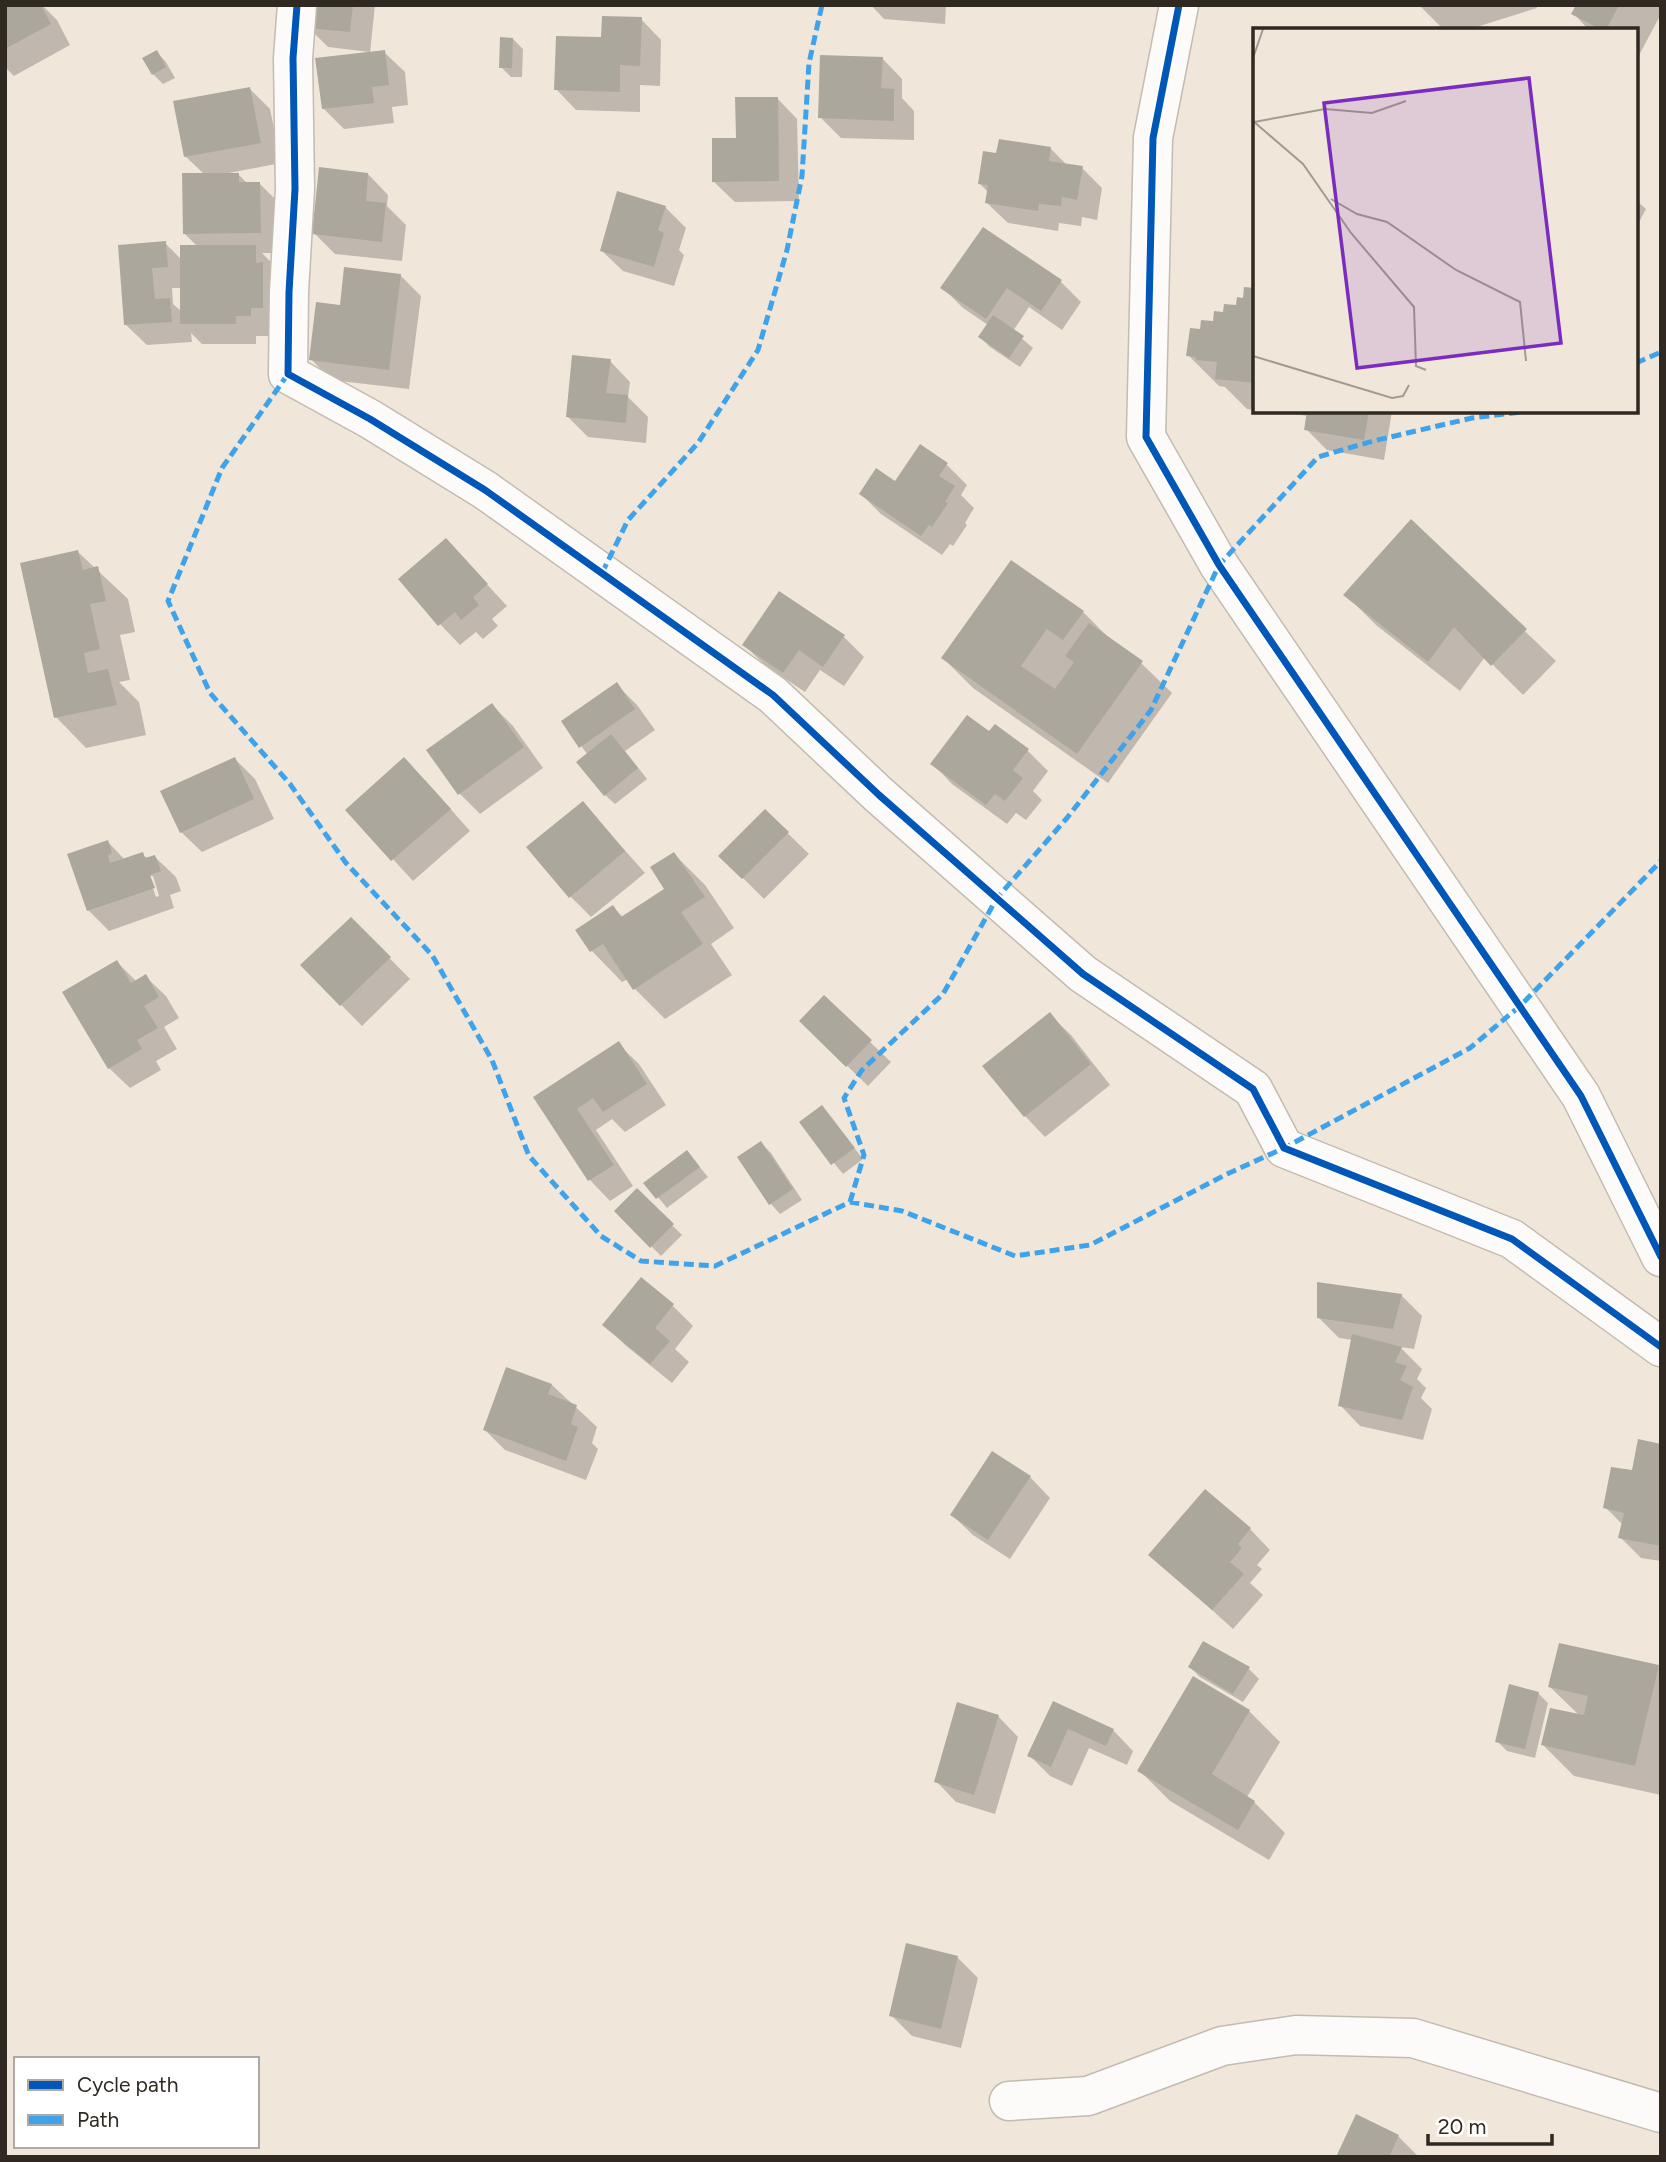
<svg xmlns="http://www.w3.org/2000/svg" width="1666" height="2162" font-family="Figtree,sans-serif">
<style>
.shadow{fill:#0003;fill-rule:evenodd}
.building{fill:#aca79d}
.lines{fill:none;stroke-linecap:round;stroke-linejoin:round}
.minor-casing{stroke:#c2bbb1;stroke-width:41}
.minor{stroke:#fdfbf9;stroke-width:38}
.quiet{stroke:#3ea3ea;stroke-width:5;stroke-dasharray:10 5;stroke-linecap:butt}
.cycleway-casing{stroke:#fff;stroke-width:11}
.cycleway{stroke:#0057b8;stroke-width:7}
.inset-road{fill:none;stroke:#a39b90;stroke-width:2}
.view{fill:#7b2cbf;fill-opacity:0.15;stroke:#7b2cbf;stroke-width:3.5}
.inset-edge{fill:none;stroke:#2f2921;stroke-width:3.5}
</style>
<rect width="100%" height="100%" fill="#f0e7da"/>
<path class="shadow" d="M 5,5 L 42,5 L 57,20 L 70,45 L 14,76 L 5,67 Z
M 310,5 L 375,5 L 370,53 L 384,52 L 405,72 L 408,105 L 392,107 L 394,123 L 344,129 L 323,108 L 369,52 L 328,47 L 308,27 Z
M 871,5 L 946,5 L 945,24 L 884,19 Z
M 1419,5 L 1536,5 L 1537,8 L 1467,30 L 1444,30 Z
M 1578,5 L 1661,5 L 1661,14 L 1636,61 L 1636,30 L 1589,30 L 1574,14 Z
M 641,19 L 661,40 L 660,86 L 640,85 L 640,112 L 576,110 L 556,89 L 603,39 Z
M 513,39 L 523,49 L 522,77 L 511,77 L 501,67 Z
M 157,52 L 166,62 L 175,78 L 163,84 L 153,74 Z
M 882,58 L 902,79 L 902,98 L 914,111 L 914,140 L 841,138 L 820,117 Z
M 250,89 L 270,109 L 281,163 L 229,173 L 229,174 L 238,174 L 247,183 L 259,183 L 280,204 L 281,253 L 262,253 L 276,267 L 271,336 L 256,336 L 256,344 L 202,344 L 191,333 L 192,342 L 147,345 L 126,325 L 120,246 L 165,243 L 182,260 L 198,247 L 184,233 L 204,174 L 185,156 ZM 172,288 L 182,288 L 182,312 L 173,304 Z
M 777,98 L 797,119 L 799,201 L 735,202 L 714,182 Z
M 1050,148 L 1067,165 L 1082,168 L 1102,188 L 1097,220 L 1082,217 L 1081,226 L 1059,223 L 1058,231 L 1008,223 L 987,203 L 988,192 L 980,184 L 998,155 Z
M 368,174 L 388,195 L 387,206 L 406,225 L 402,261 L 335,254 L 314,233 Z
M 1636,200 L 1646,209 L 1636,228 Z
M 665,207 L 686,228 L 679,250 L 684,255 L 674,286 L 623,271 L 602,251 Z
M 400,275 L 421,296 L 409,389 L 331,380 L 311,359 Z
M 1060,281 L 1081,302 L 1062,330 L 1029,307 L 1013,331 L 1033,348 L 1020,367 L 990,347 L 980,337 L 988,325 L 963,308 L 943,288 Z
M 1255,290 L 1255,410 L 1247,409 L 1225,387 L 1219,386 L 1188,355 L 1201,331 L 1238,307 Z
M 610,361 L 630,382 L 628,397 L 648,417 L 646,443 L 588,437 L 567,416 Z
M 1270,411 L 1392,411 L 1384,460 L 1327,450 L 1306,429 L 1308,416 Z
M 947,465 L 967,485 L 961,495 L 974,508 L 965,523 L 967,525 L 953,546 L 950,544 L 942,555 L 881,514 L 861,494 Z
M 1411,522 L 1556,661 L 1523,695 L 1485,657 L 1460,691 L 1376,625 L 1346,595 Z
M 446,540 L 507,606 L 492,619 L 498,626 L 483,639 L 476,632 L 460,645 L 440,624 Z
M 78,552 L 128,599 L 135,632 L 120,635 L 130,680 L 119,682 L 139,702 L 146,735 L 86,748 L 56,717 Z
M 1083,612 L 1112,641 L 1141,663 L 1172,693 L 1108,783 L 973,688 L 943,658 Z
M 844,637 L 864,657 L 844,686 L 820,670 L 805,692 L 765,665 L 744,645 Z
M 616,684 L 637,705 L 655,730 L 625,751 L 647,779 L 615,804 L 605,795 L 588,755 L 563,722 Z
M 492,705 L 513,726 L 543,768 L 480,814 L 459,793 Z
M 995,726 L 1028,751 L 1048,771 L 1033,791 L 1042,800 L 1026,820 L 1016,813 L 1007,824 L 952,784 L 932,763 L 989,734 Z
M 235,759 L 255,779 L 274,819 L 202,852 L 181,832 Z
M 425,780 L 470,831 L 413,881 L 348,810 Z
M 583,803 L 645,873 L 591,917 L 571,897 Z
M 765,811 L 809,854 L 764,899 L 721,856 Z
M 108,842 L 125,860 L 142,854 L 148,859 L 155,857 L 176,877 L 181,891 L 170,895 L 174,908 L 109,931 L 89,911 L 69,855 ZM 149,876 L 153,876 L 159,896 L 156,897 Z
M 674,854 L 705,885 L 734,928 L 711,944 L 732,975 L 665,1019 L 634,988 L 628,979 L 622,982 L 592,951 L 578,930 L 613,907 L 623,917 L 667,889 Z
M 351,919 L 410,979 L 362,1026 L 302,965 Z
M 117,962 L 136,981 L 145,976 L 166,996 L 179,1018 L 164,1027 L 177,1049 L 156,1061 L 161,1070 L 130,1088 L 109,1068 Z
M 1050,1015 L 1071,1035 L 1110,1085 L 1045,1137 L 1025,1116 L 985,1066 Z
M 801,1021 L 870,1042 L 891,1062 L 868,1086 Z
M 618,1044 L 639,1064 L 666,1105 L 625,1132 L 612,1119 L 596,1130 L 633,1186 L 610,1201 L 590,1180 L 536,1098 Z
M 822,1107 L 863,1159 L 843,1174 L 801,1123 Z
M 761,1143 L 771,1153 L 802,1200 L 780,1214 L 771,1204 Z
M 687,1152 L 708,1177 L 667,1208 L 646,1183 Z
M 637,1190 L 682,1235 L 661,1256 L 616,1211 Z
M 641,1280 L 673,1306 L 693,1326 L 675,1349 L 689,1362 L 672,1383 L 625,1345 L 604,1324 Z
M 1401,1295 L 1422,1316 L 1414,1349 L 1400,1347 L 1422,1369 L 1417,1379 L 1426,1388 L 1421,1398 L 1432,1409 L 1423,1440 L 1360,1426 L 1340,1405 L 1353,1340 L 1339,1338 L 1318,1317 Z
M 507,1369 L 552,1385 L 597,1427 L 592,1443 L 598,1449 L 586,1480 L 505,1450 L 485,1430 Z
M 1661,1446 L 1661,1561 L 1641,1558 L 1620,1537 L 1623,1525 L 1605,1507 L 1633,1473 Z
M 1030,1477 L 1050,1498 L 1010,1559 L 973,1535 L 952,1515 Z
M 1250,1529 L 1270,1550 L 1257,1565 L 1262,1569 L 1250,1583 L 1263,1595 L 1233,1629 L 1151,1555 Z
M 1203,1643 L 1249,1669 L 1259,1679 L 1243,1702 L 1200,1677 L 1190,1667 Z
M 1658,1667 L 1661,1670 L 1661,1795 L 1574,1776 L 1543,1745 L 1580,1716 L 1550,1687 Z
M 1538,1693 L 1548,1703 L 1535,1758 L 1507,1751 L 1497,1741 Z
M 1054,1704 L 1113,1730 L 1133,1751 L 1127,1765 L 1089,1748 L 1072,1786 L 1050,1776 L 1030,1756 Z
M 1249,1711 L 1280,1742 L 1247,1797 L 1254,1802 L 1285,1833 L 1269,1860 L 1170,1801 L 1139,1770 Z
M 998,1716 L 1018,1737 L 995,1814 L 956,1802 L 936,1781 Z
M 957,1957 L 978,1978 L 961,2048 L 912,2036 L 891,2015 Z
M 1398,2136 L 1419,2157 L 1338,2157 Z"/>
<path class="building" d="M 5,5 L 41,5 L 51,24 L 5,49 Z
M 308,5 L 353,5 L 350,32 L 306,28 Z
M 1576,5 L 1619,5 L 1606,30 L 1602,30 L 1571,14 Z
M 602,16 L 642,17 L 640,66 L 620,65 L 620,92 L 554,90 L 556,36 L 601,37 Z
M 500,37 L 513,38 L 512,68 L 499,68 Z
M 157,50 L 166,67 L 152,75 L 142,58 Z
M 385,50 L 389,85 L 372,87 L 374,103 L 322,109 L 315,58 Z
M 820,55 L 883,57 L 881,88 L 894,89 L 894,121 L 818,118 Z
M 250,87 L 261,143 L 184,157 L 173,101 Z
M 735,97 L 778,97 L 779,181 L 712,182 L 712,138 L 736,138 Z
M 999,139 L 1051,147 L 1049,161 L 1083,166 L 1077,200 L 1062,197 L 1061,206 L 1039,204 L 1038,211 L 985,203 L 988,185 L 978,184 L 983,151 L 996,153 Z
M 319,167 L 368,173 L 366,201 L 386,203 L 382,242 L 312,234 Z
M 182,173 L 239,173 L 239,182 L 260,182 L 261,233 L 183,234 Z
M 617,191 L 666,206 L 658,230 L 664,233 L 654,267 L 600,251 Z
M 983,227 L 1062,280 L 1041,311 L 1007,288 L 986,319 L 940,288 Z
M 166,241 L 168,267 L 152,268 L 155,299 L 170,298 L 172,322 L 124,325 L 118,245 Z
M 180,245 L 256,245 L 256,263 L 263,262 L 263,308 L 251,308 L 251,316 L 236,316 L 236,324 L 180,324 Z
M 344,267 L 401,274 L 389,370 L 309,360 L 316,302 L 340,305 Z
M 1244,287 L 1255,288 L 1255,383 L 1215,379 L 1217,362 L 1196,360 L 1196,357 L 1186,356 L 1190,328 L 1200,329 L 1201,320 L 1213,321 L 1214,311 L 1223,312 L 1224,304 L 1236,305 L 1237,297 L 1243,298 Z
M 993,315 L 1024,336 L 1009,358 L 978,337 Z
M 572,355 L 611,359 L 606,393 L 628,395 L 626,423 L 566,417 Z
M 1307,411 L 1369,411 L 1364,440 L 1304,430 Z
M 920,444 L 948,463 L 939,476 L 955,486 L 945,502 L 948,503 L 932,527 L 929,525 L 921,536 L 859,494 L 876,468 L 895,481 Z
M 1411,519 L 1527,629 L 1491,666 L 1454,627 L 1428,662 L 1343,595 Z
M 446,538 L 488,584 L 473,597 L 479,605 L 461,620 L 455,612 L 438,626 L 398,579 Z
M 78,550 L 83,570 L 98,566 L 106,601 L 90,604 L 100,649 L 84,653 L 88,673 L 108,669 L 117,705 L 54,718 L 20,563 Z
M 1011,560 L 1084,611 L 1063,640 L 1047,629 L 1021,666 L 1055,689 L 1074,662 L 1065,656 L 1089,623 L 1143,661 L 1077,754 L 941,658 Z
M 779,591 L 845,635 L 823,667 L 799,650 L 783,673 L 742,645 Z
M 617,682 L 635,709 L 579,748 L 561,721 Z
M 492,703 L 524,747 L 458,795 L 426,750 Z
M 967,715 L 989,731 L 995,724 L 1029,749 L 1013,770 L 1023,778 L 1005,801 L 995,794 L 986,805 L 930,764 Z
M 611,734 L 638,768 L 604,796 L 576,762 Z
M 235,757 L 254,799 L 180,833 L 160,791 Z
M 404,757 L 451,809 L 391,861 L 345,810 Z
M 583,801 L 625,851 L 569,898 L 526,847 Z
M 765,809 L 789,832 L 742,879 L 718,856 Z
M 108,840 L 112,853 L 108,855 L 110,863 L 143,852 L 145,858 L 155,855 L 161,871 L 150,875 L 155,888 L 87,911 L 67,854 Z
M 674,852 L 705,897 L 681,912 L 703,944 L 633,990 L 603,944 L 590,952 L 575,930 L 613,905 L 621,917 L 664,889 L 650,867 Z
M 351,917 L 391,957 L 340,1006 L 300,965 Z
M 117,960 L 131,983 L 146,974 L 159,997 L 144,1006 L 158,1028 L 137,1040 L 142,1049 L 108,1069 L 62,992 Z
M 824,995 L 872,1040 L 846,1067 L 799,1021 Z
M 1050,1012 L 1091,1064 L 1024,1117 L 982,1066 Z
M 619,1041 L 647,1084 L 603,1112 L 593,1098 L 577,1109 L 614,1165 L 588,1181 L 533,1097 Z
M 822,1105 L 855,1148 L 831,1165 L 799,1122 Z
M 761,1141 L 793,1189 L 769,1205 L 737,1157 Z
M 687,1150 L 700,1167 L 656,1199 L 643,1183 Z
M 637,1188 L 674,1224 L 650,1248 L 614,1211 Z
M 641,1277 L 674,1304 L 655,1328 L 670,1341 L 650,1364 L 602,1325 Z
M 1317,1282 L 1402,1294 L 1393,1329 L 1317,1318 Z
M 1352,1334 L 1402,1347 L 1395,1362 L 1407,1366 L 1400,1380 L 1413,1387 L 1402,1420 L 1338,1406 Z
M 506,1367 L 552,1384 L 548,1394 L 577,1405 L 571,1424 L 578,1427 L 566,1461 L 483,1430 Z
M 1638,1439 L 1661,1444 L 1661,1546 L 1618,1538 L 1624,1513 L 1603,1508 L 1611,1467 L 1632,1470 Z
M 992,1451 L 1031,1476 L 988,1540 L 950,1515 Z
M 1205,1489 L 1251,1528 L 1238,1544 L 1242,1548 L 1230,1562 L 1244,1574 L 1212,1610 L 1148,1555 Z
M 1203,1641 L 1250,1667 L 1233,1694 L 1188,1667 Z
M 1559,1643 L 1659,1665 L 1635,1766 L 1541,1745 L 1550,1708 L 1584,1715 L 1588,1696 L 1548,1687 Z
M 1193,1676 L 1250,1710 L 1212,1774 L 1255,1801 L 1238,1830 L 1137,1771 Z
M 1509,1684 L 1539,1692 L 1525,1749 L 1495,1742 Z
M 1053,1701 L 1114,1729 L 1106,1746 L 1068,1729 L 1051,1767 L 1027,1756 Z
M 957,1702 L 999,1715 L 974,1795 L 934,1782 Z
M 906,1943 L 958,1956 L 941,2029 L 889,2016 Z
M 1356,2114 L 1399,2135 L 1389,2157 L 1336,2157 Z"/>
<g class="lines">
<defs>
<path id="minor" d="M 297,5 L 293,58 L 295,189 L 289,292 L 288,374 L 370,419 L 485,490 L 773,695 L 879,795 L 1083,974 L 1253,1089 L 1284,1148 L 1512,1239 L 1661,1347
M 1179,5 L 1153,138 L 1146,437 L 1219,565 L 1581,1096 L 1661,1257
M 1009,2101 L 1088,2096 L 1222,2046 L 1296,2035 L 1413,2038 L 1661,2113"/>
</defs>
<use href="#minor" class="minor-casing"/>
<use href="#minor" class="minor"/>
<path class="quiet" d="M 1636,363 L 1661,352
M 288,374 L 222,468 L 168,601 L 210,693 L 290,784 L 346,863 L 432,955 L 492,1060 L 529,1156 L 601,1236 L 641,1261 L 715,1266 L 850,1202 L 902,1211 L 1015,1256 L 1090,1245 L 1227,1174 L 1284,1148 L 1470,1048 L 1520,1006 L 1661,861
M 602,573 L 628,520 L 698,443 L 758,350 L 787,250 L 802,176 L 809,63 L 822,5
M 850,1202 L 864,1155 L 844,1098 L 862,1070 L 943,994 L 997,898 L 1067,818 L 1151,710 L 1219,565 L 1318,457 L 1373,441 L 1472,418 L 1530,411"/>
<defs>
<path id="cycleway" d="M 297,5 L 293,58 L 295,189 L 289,292 L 288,374 L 370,419 L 485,490 L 773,695 L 879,795 L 1083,974 L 1253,1089 L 1284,1148 L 1512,1239 L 1661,1347
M 1179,5 L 1153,138 L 1146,437 L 1219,565 L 1581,1096 L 1661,1257"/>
</defs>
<use href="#cycleway" class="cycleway-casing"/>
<use href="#cycleway" class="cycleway"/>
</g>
<g transform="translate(1253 28)">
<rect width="385" height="385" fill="#f0e7da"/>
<path class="inset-road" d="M 0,30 L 10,1M 0,93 L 50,136 L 98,205 L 161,279 L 163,338 L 173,342M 1,94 L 72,81 L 119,85 L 153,73M 78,171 L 104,186 L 134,194 L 203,242 L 267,274 L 273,333M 0,328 L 139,370 L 150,368 L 156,357"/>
<path class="view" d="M 276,50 L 308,315 L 104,340 L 71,75 Z"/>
<rect width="385" height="385" class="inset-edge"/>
</g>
<rect width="1666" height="2162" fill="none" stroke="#2f2921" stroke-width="14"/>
<rect x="14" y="2057" width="245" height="91" fill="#ffffff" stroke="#aca9a6" stroke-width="2"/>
<rect x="28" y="2080" width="35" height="10" fill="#0057b8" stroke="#aca9a6" stroke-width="2"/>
<text x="77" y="2092" font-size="21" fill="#2f2921">Cycle path</text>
<rect x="28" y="2115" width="35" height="10" fill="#3ea3ea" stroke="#aca9a6" stroke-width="2"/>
<text x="77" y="2127" font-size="21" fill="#2f2921">Path</text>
<path d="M1428 2134v10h124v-10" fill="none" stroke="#2f2921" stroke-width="3.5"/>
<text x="1438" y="2134" font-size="21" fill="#2f2921" stroke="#ffffff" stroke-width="5" paint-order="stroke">20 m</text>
</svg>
